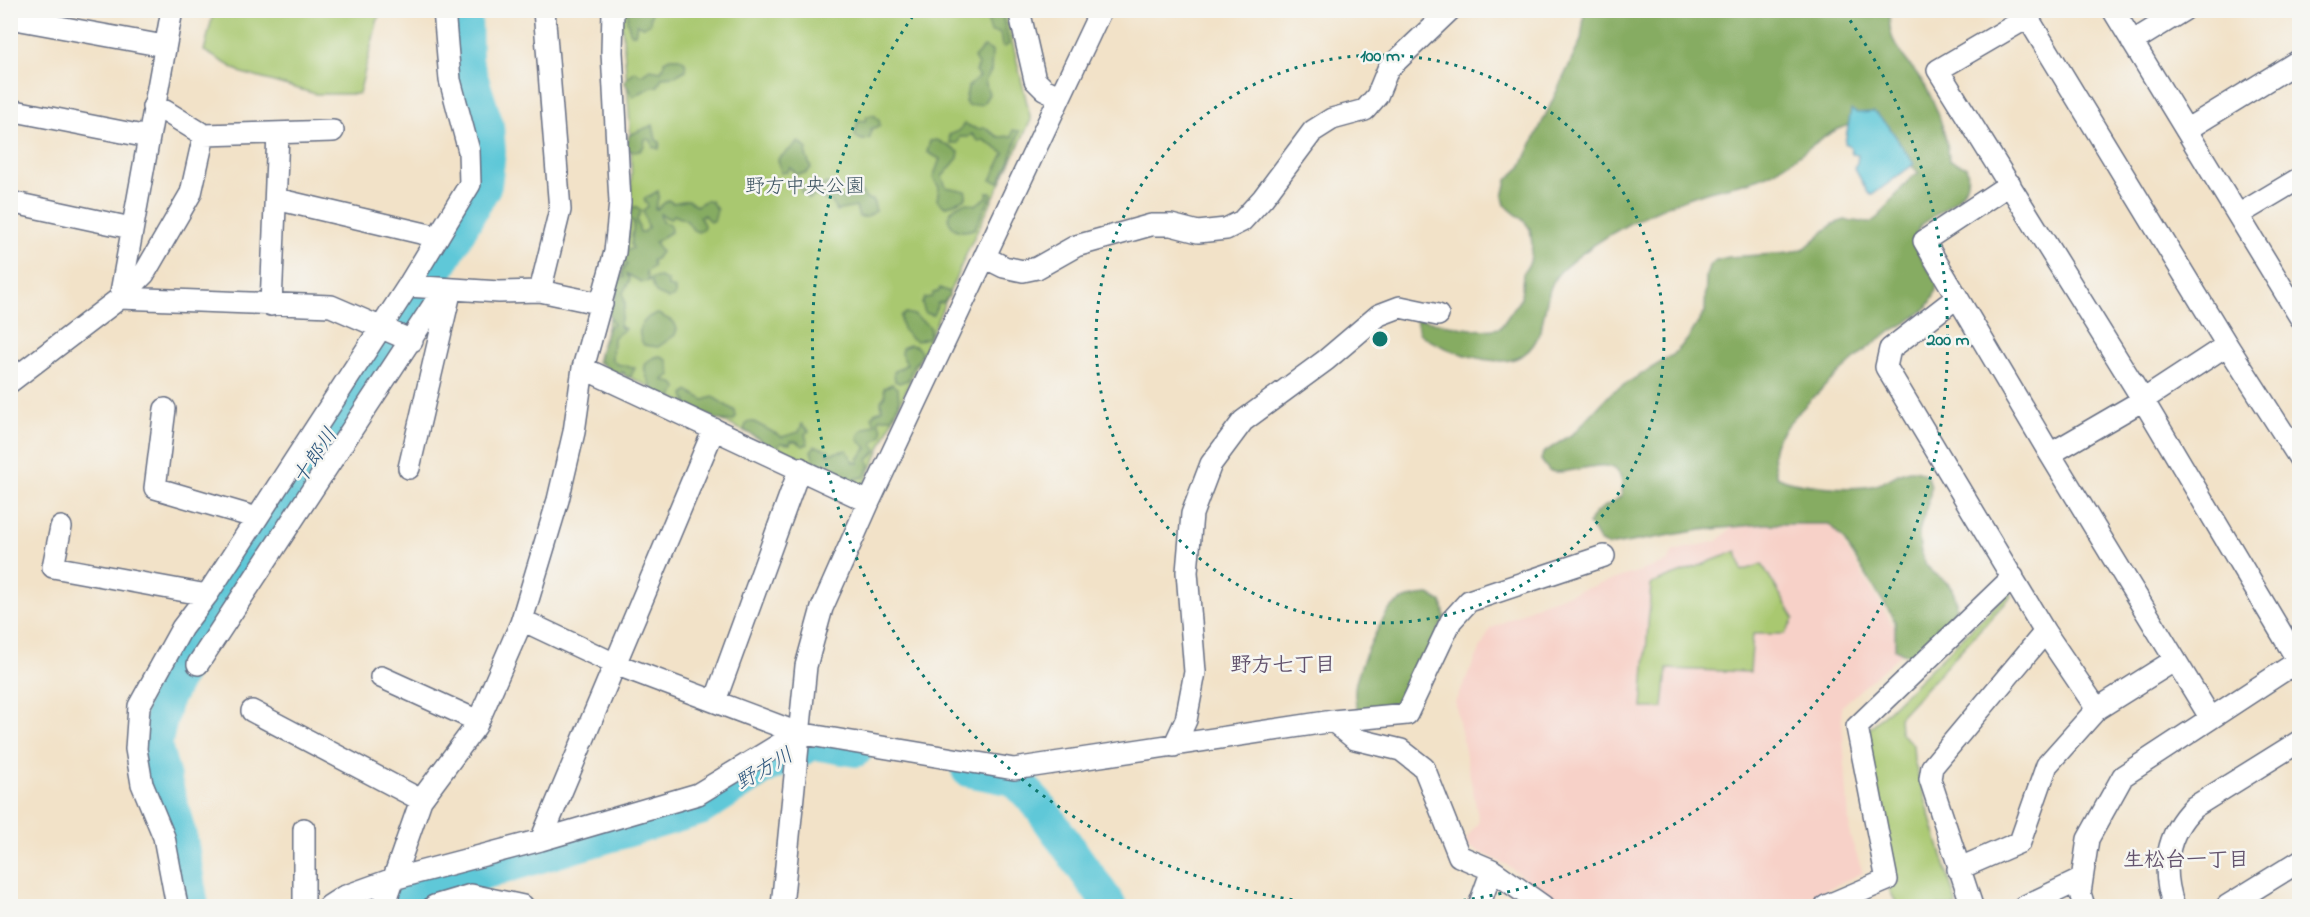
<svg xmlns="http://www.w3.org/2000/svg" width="2310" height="917" font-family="'Indie Flower','Klee One',sans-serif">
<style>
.built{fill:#f7d1c8}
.green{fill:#a9c86f;stroke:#627c66;stroke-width:1.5}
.forest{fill:#86ac62;stroke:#506e60;stroke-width:1.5}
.water{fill:#5ec8d8;stroke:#3c7c9b;stroke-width:1.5}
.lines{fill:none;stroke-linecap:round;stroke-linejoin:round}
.river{stroke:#5ec8d8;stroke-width:34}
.minor-casing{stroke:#666e83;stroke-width:24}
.minor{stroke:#fff;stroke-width:21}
.ring{fill:none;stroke:#0f766e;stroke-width:3;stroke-dasharray:3 6}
.labels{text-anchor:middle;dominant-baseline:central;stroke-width:5;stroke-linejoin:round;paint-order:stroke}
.park-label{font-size:20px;fill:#3e5562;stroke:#f6f6f2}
.water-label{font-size:21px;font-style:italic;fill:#2c557c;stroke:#f6f6f2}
.neighbourhood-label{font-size:21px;font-weight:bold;fill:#63536d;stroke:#f6f6f2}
.centre{fill:#0f766e;stroke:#f6f6f2;stroke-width:3}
.ring-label{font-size:18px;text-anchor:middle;font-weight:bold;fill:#0f766e;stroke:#f6f6f2;stroke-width:5;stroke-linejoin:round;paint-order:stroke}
</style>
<rect width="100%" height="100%" fill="#f6f6f2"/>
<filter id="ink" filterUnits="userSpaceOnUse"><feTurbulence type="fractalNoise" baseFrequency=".0167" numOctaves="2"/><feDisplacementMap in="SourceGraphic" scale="12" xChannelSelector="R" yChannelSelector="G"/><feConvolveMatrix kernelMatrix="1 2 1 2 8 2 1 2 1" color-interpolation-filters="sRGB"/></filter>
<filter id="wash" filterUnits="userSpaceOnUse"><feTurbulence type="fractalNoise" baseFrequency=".008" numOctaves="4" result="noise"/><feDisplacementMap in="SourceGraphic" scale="24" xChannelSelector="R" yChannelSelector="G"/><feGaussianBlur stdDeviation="1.35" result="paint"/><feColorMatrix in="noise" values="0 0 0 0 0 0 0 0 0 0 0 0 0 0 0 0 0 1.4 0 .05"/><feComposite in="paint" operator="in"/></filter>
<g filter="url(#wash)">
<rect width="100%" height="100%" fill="#f2e2c8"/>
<path class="built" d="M 1740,519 L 1829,520 L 1907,648 L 1841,707 L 1850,836 L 1863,873 L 1789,906 L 1576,906 L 1544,894 L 1507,865 L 1469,847 L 1466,839 L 1479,821 L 1455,702 L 1490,629 L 1544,602 L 1668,562 L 1673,551 L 1718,541 Z"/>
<path class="green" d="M 214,10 L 380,11 L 359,94 L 316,94 L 242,73 L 204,51 Z
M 621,11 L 1005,11 L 1031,120 L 969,248 L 863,487 L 597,362 C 606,330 616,298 623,265 C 640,183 627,93 621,11 Z
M 1737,551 L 1742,571 L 1762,564 L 1794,618 L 1785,634 L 1753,634 L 1750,672 L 1667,669 L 1663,708 L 1642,708 L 1651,584 Z
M 2009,592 L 2011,596 L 1899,717 L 1900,733 L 1913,744 L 1914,761 L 1957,906 L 1898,906 L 1889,889 L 1898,883 L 1865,733 Z"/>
<path class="forest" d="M 628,11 L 651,11 L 650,23 L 644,27 L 637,24 L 635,34 L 631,34 L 627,21 Z
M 988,11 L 1002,14 L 1009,44 L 1005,47 L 1002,46 L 1000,33 L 991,32 L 986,15 Z
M 1582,11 L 1890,11 C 1885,51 1914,61 1929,93 C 1939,112 1948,140 1949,161 L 1966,166 C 1976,196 1940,210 1920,226 C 1907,245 1926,265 1937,282 C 1936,315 1900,323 1878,340 C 1855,358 1789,416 1777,440 C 1771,452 1773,464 1777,476 C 1794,486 1855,491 1876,485 C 1889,482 1903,466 1918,471 C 1947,480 1917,520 1919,537 C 1920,547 1921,559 1928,567 C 1933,574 1943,578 1949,585 C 1971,612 1936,638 1915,653 L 1907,655 L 1895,649 L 1895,622 L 1891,614 L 1843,539 L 1829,524 L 1766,524 L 1701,530 L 1608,546 L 1599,541 L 1589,524 C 1593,507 1610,507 1622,495 C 1627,446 1579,474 1556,472 L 1549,471 L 1541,460 L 1543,453 L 1574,433 L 1612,392 L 1673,355 L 1687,340 L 1705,312 L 1706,276 L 1709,266 L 1716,260 L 1729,257 L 1790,253 L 1805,248 L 1833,224 L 1845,220 L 1870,223 L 1878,217 L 1911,177 L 1919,173 L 1865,121 C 1823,127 1804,158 1767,175 C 1748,184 1726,186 1706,192 C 1655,208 1604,233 1563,269 C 1536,292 1554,342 1517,358 C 1493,368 1439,349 1419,333 L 1416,319 C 1444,322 1471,334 1500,328 L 1521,298 L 1523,274 L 1530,262 L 1532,245 L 1530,229 L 1525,222 L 1505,205 L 1503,197 L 1507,180 L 1521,167 L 1581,40 L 1584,17 Z
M 984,47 L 992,51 L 991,71 L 985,81 L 989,94 L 983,104 L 968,106 L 965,102 L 968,87 L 979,77 L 975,72 L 978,65 L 974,58 Z
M 670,58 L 679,58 L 685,62 L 686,70 L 675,76 L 662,77 L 658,86 L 649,88 L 633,97 L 624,81 L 635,71 L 641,75 L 650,69 L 661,71 L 664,66 L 664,61 Z
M 874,115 L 879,120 L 880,126 L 871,129 L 870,138 C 864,142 860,140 855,136 L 858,120 L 865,121 L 867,116 Z
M 964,124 L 977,129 L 985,128 L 999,137 L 1012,136 L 1013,130 L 1020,131 L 1009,163 L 999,182 L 991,180 L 1004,153 L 984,140 L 978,141 L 972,134 L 968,137 L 960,137 L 958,143 L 950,143 L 949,135 L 959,131 Z
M 653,125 L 656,140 L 660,142 L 659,149 L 653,147 L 651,140 L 645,139 L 644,146 L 640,151 L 629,151 L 627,145 L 629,135 Z
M 937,140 L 959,152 L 958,158 L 942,177 L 946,187 L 966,191 L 966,198 L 945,207 L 937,200 L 939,187 L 933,178 L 940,159 L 927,152 L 930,141 Z
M 799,142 L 807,149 L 806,155 L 811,168 L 806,173 L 796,174 L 790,167 L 787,172 L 781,173 L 778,159 Z
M 827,183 L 836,189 L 835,198 L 849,198 L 852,194 L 862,192 L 866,199 L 873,200 L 876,211 L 867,217 L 859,217 L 856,207 L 836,211 L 832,201 L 824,200 L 823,193 L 808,199 L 807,195 L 801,192 L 802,187 L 817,189 Z
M 658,191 L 659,196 L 655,208 L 657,209 L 668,200 L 673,203 L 688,200 L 696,206 L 705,201 L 711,201 L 717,210 L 714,221 L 710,222 L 704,215 L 700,217 L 704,225 L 703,230 L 698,232 L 693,230 L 687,221 L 674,215 L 670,219 L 660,214 L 662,222 L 670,224 L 671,232 L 655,242 L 661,252 L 656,259 L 652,260 L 653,267 L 646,272 L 648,279 L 660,277 L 668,281 L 668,286 L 675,289 L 675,295 L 669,299 L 656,293 L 651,281 L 641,282 L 627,274 L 630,280 L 623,293 L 625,305 L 619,326 L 625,329 L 613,338 L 612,360 L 617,364 L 635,368 L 631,376 L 627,378 L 623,372 L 618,375 C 587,360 602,351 609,326 L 613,324 L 608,312 L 617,294 L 614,284 L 624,277 L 622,271 L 627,265 L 624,259 L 626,251 L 633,248 L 631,245 L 634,222 L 629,219 L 630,207 L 637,207 L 641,211 L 637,220 L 640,232 L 644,232 L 648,228 L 643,211 L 648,206 L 644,199 Z
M 987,192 L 991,192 L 992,195 L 974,229 C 961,233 952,232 948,218 C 952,205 964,200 975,205 L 987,197 Z
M 940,288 L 949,292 L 949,296 L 944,302 L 938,303 L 933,315 L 925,313 L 922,303 L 925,298 L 932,297 L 933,293 L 939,291 Z
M 906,313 L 914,315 L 930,327 L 929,337 L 917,341 C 906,338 900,326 901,316 Z
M 658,314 L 674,322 L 677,329 L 675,335 L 658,347 L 644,345 C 636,333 639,324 650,316 Z
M 909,345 L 916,346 L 921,352 L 920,359 L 913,365 L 908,380 L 899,383 L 895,381 L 894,372 L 907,364 L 901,354 L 902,348 Z
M 659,356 L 667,360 L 671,375 L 663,380 L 675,384 L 678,389 L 671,398 L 655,393 C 649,379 633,363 659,356 Z
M 892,384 L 898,389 L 899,404 L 891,418 L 881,418 L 878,422 L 882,428 L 882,435 L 873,443 L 877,450 L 868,460 L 870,466 L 864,477 L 846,481 L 815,463 L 811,451 L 815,446 L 829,450 L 828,454 L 847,450 L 854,462 L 859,463 L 858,459 L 867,448 L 858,440 C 859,427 867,429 875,424 L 872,417 L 874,413 L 882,410 L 881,401 L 885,396 L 884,388 Z
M 688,391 L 704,400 L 713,397 L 735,411 L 736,417 L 733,421 L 718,420 L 688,406 L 684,395 Z
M 747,422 L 754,422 L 782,437 L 799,432 L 802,424 L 809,431 L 805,434 L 808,444 L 803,446 L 796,441 L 791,441 L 790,444 L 781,443 L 774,449 L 744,430 Z
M 1429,595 L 1442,602 L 1445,617 L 1401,710 L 1359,714 C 1355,704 1354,692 1356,682 C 1360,665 1381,617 1393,606 C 1404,597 1416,596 1429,595 Z"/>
<path class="water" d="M 1851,110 L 1857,113 L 1874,112 L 1888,125 L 1914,164 L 1872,195 L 1868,193 L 1854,167 L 1857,163 L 1858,155 L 1852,154 L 1850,146 L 1845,143 Z"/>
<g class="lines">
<path class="river" d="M 968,770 L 1014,779 L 1037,803 L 1110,906
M 192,906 L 181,840 L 155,745 L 165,702 L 202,628 L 417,306 L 485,185 L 489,152 L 487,126 L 466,61 L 465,10
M 371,906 L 700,809 L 767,766 L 814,743 L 856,750"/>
</g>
</g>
<g filter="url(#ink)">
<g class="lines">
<defs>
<path id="minor" d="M 1019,10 L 1035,80 L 1044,89 L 1058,96
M 2023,10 L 2227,345 L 2300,459
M 2113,10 L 2300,317
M 10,18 L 164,46
M 2027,18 L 1938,70 L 2143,400 L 2298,661
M 2132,42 L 2184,10
M 153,107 L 165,111 L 204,135 L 333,131
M 10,110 L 148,137
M 2186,130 L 2300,60
M 2010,184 L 1924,241 L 2050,454 L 2210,717
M 276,199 L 438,237
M 10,202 L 131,228
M 2238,215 L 2300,178
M 984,257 L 1004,267 L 1023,271 L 1037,268 L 1076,246 L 1151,225 L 1171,225 L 1198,232 L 1226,229 L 1242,221 L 1263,198 L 1313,131 L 1332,119 L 1365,110 L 1377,96 L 1388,69 L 1450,10
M 408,286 L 499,292 L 540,291 L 602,304
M 540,291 L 560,210 L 544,10
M 120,298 L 331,306 L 412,341
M 120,298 L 172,10
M 1956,298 L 1890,349 L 1886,367 L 2045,632 L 2097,709 L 2175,660
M 271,305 L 278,133
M 583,368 L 869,502
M 10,382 L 120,298 L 144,274 L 191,193 L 204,135
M 165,409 L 155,488 L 257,518
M 2050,454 L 2143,400 L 2227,345
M 409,468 L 450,293
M 61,527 L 53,567 L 207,595
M 522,620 L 615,664 L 798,733 L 1014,769 L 1333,721 L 1407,714 L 1451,621 L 1469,601 L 1604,556
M 198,664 L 444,289
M 381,677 L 478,721
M 715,701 L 800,468
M 252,711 L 421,800
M 1333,721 L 1355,739 L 1401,750 L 1424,768 L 1459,856 L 1492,870 L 1543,906
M 1174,746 L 1186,720 L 1195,672 L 1187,572 L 1192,514 L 1211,464 L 1243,421 L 1326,360 L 1379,315 L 1400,307 L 1438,315
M 304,829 L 304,906
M 541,840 L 714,429
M 1958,869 L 2020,842 L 2047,765 L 2097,709
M 177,906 L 164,837 L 142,784 L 136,749 L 139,706 L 182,628 L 207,595 L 408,286 L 470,184 L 469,151 L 450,80 L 444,10
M 329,906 L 343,897 L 393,879 L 541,840 L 698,794 L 798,733
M 384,906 L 421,800 L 476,726 L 521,623 L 558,500 L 574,432 L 583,368 L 615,252 L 620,202 L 612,52 L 613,10
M 434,906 L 471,895 L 523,906
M 782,906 L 806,666 L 822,608 L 869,502 L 1101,10
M 1479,906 L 1492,870
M 1826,906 L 1887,880 L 1857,727 L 2013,577
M 1972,906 L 1930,779 L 1932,767 L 2045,632
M 2025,906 L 2082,879
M 2084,906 L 2080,893 L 2088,839 L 2123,776 L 2300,660
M 2174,906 C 2161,870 2166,834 2194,807 L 2300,741
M 2227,906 L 2300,861"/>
</defs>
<use href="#minor" class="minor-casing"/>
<use href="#minor" class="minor"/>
</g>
</g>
<g class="ring">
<circle cx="1380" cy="339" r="284"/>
<path d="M1355 906A568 568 0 0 1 915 13M1845 13A568 568 0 0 1 1405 906"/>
</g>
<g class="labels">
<g class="park-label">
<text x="805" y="187">野方中央公園</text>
</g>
<g class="water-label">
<text transform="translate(316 457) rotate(-56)">十郎川</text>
<text transform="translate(765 770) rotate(-30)">野方川</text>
</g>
<g class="neighbourhood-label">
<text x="1283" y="666">野方七丁目</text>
<text x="2186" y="861">生松台一丁目</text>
</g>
</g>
<circle cx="1380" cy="339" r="9" class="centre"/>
<g class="ring-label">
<text x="1380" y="61">100 m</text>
<text x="1948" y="345">200 m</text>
</g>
<rect width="2310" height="917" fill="none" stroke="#f6f6f2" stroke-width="36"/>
</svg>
